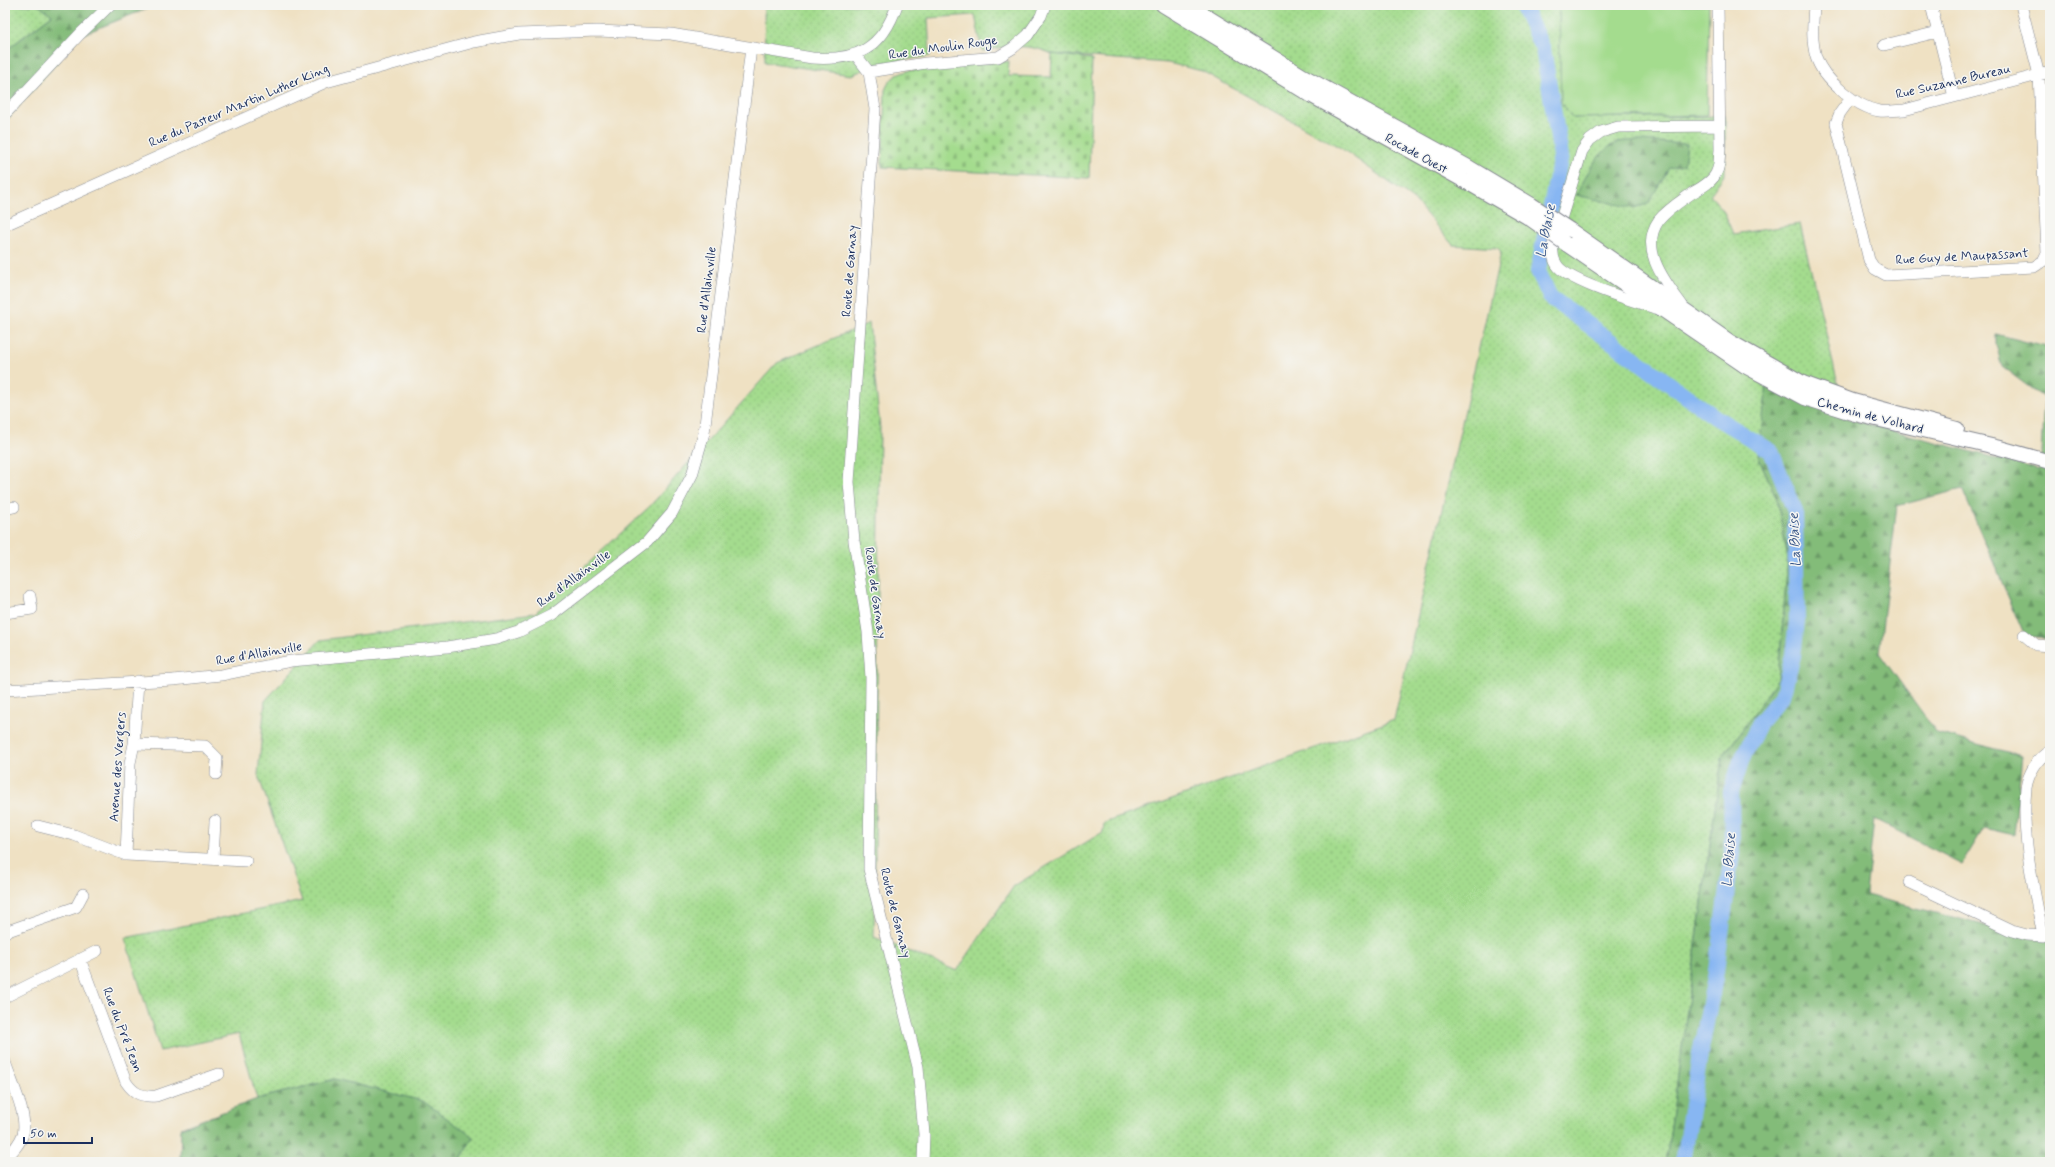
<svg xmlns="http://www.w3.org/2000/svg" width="2055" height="1167" font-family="Mynerve,sans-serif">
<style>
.grass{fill:url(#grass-dots);stroke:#608676}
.forest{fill:url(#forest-firs);stroke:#4f766c}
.cemetery{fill:url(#cemetery-stones);stroke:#608676}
.garden{fill:#a4dc8e;stroke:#608676}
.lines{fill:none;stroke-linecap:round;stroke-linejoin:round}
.river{stroke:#87b6f2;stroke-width:16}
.minor-casing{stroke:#858890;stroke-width:12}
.major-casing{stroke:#858890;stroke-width:16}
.minor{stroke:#fff;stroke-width:11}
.major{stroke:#fff;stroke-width:14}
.major-bridge-casing{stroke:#858890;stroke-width:16;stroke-linecap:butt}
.major-bridge{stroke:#fff;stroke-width:14}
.labels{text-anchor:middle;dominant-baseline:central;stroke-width:3;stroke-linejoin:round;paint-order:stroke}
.street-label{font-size:13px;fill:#1b2f5e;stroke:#f6f6f2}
.water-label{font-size:14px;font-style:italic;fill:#3b588a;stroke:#f6f6f2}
</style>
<defs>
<pattern id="grass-dots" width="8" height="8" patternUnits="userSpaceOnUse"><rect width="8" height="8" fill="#a4dc8e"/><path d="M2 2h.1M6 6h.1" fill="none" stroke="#8dbd7d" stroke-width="1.8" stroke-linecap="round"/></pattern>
<pattern id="forest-firs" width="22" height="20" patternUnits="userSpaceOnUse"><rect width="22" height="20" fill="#83bc79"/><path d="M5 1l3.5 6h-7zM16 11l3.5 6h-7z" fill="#6a9966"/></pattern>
<pattern id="cemetery-stones" width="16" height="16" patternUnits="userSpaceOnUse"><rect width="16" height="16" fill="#a4dc8e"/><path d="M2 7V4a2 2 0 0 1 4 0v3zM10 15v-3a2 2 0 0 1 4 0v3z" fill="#8dbd7d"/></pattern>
</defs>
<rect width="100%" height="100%" fill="#f6f6f2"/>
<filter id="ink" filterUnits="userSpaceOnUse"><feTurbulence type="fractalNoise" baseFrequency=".025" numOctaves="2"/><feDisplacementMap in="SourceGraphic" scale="8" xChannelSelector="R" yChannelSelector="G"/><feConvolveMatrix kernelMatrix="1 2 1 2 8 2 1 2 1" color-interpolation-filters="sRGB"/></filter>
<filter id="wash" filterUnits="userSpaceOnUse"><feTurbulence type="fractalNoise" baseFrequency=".012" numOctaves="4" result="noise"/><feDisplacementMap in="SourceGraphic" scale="16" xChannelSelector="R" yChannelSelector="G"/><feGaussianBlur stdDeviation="0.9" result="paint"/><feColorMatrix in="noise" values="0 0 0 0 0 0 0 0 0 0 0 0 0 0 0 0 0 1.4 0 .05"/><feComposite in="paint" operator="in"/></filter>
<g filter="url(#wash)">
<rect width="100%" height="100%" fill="#efe1c3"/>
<path class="grass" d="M 5,5 L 38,5 L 53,14 L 5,51 Z
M 764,5 L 1559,5 L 1561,103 L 1573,118 L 1725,116 L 1725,174 L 1710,195 L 1723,210 L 1733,234 L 1800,224 L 1846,418 L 1758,456 L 1777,499 L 1788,558 L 1778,680 L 1722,758 L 1666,1162 L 661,1162 L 652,1156 L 647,1162 L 459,1162 L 473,1137 L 335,1079 L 257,1099 L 239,1034 L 160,1051 L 125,938 L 302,901 L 258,775 L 265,701 L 320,640 L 535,613 L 650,506 L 777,363 L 869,323 L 880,427 L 874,937 L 957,971 L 1014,886 L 1103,832 L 1104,823 L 1394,720 L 1501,252 L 1498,248 L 1453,245 L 1414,200 L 1341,148 L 1202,71 L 1168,63 L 1052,54 C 1029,43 1006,46 982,51 L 975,15 L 928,18 L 930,56 L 878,64 L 851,75 L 765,62 Z"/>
<path class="forest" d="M 38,5 L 156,5 L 81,35 L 5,122 L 5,51 L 52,15 Z
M 1641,141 L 1687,144 L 1684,165 L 1669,168 L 1648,204 L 1633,208 L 1576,195 C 1587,176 1596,150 1619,142 C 1625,140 1634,141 1641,141 Z
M 1996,334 L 2050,348 L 2050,638 L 2025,636 L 1962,489 L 1897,506 L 1879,653 L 1937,733 L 2022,756 L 2014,835 L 1984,828 L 1962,864 L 1874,819 L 1866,895 L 2050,942 L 2050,1162 L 1666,1162 L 1722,758 L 1778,679 L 1788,558 L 1777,499 L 1758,456 L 1767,385 L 1846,418 L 2040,470 L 2044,398 L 2002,367 L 1996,344 Z
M 335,1079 L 423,1101 L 473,1137 L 459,1162 L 180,1162 L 181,1128 L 257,1099 Z"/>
<path class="cemetery" d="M 1052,54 L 1092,59 L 1089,178 L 882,167 L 885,90 C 890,78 895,75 907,71 L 1009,61 L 1008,76 L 1051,77 Z"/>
<path class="garden" d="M 1559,5 L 1709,5 L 1707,115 L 1573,118 L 1561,103 Z"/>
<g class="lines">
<path class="river" d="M 1522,5 L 1543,49 L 1561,156 L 1538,271 L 1550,297 L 1715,417 L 1771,451 L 1795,511 L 1797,621 L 1793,656 L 1782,696 L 1760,722 L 1741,761 L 1731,792 L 1732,853 L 1715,978 L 1700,1054 L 1683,1162"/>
</g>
</g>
<g filter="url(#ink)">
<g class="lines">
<defs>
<path id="minor" d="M 1814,5 C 1813,22 1811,40 1816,57 C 1823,79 1856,107 1879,111 C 1887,112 1896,110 1904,110 L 2050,72
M 1931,5 L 1954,97
M 1884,45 L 1938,32
M 855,54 L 869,72 L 875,109 L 849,482 L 854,541 L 868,632 L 871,678 L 869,869 L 918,1067 L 924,1134 L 923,1162
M 869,72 L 926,63 L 998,57 L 1013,48 L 1028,35 L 1041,16 L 1045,5
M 1851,98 L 1840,113 L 1836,123 L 1869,260 L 1875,269 L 1886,275 L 2034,267 L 2043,261 L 2047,253 L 2039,75 L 2021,5
M 5,114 L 80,34 L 110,5
M 5,225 L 326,82 L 474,42 L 519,34 L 597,31 L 671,34 L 812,58 C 857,61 882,49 897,5
M 1682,305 C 1666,283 1638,249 1659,220 C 1668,209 1681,201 1692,193 C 1701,188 1714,181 1717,171 C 1720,165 1719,157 1720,150 L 1718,5
M 1655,308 C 1634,301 1568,282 1557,265 C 1553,259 1552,252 1553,245 L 1582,151 L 1590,140 L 1601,132 L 1618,127 L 1719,126
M 5,509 L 14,507
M 5,613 L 32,609 L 30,596
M 2024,635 L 2036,645 L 2050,646
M 5,690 L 173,680 L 221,675 L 291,661 L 447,647 L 496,639 L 518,632 L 552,615 L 647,542 L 672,513 L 692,475 L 704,433 L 751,48
M 134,744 L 205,746 L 217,758 L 216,774
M 38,826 L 74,835 L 126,855 L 246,861
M 126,855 L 130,763 L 134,744 L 138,681
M 213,859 L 215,821
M 1909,882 L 2012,931 L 2027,935 L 2043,936
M 5,932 L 76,907 L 83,894
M 2043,936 C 2034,888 2021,837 2026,788 C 2028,774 2038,757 2050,751
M 80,959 L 126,1082 C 134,1094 142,1097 156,1096 L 219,1074
M 5,997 L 97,951
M 5,1062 C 11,1081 28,1115 23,1134 C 20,1144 12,1152 5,1159"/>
<path id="major" d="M 1163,5 L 1312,96 L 1470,184 L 1529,218
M 1188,5 L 1303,76 L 1470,168 L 1532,205
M 1570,230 L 1729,341 L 1803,383 L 1853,401 L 1957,429
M 1566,244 L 1745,366 L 1805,398 L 1855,414 L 2000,448 L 2050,462"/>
</defs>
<use href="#minor" class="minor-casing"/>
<use href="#major" class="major-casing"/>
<use href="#minor" class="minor"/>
<use href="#major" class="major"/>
<defs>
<path id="major-bridge" d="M 1532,205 L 1570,230
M 1529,218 L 1566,244"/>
</defs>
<use href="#major-bridge" class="major-bridge-casing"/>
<use href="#major-bridge" class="major-bridge"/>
</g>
</g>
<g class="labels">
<g class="street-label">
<text transform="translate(943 48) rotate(-8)">Rue du Moulin Rouge</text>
<text transform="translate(1953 82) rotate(-13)">Rue Suzanne Bureau</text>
<text transform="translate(239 106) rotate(-23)">Rue du Pasteur Martin Luther King</text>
<text transform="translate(1416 154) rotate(29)">Rocade Ouest</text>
<text transform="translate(1962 257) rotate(-3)">Rue Guy de Maupassant</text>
<text transform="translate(850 271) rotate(-86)">Route de Garnay</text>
<text transform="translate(707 290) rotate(-83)">Rue d'Allainville</text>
<text transform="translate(1870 416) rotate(15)">Chemin de Volhard</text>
<text transform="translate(574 579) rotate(-36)">Rue d'Allainville</text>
<text transform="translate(875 593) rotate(82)">Route de Garnay</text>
<text transform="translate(259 654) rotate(-10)">Rue d'Allainville</text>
<text transform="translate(118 767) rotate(-86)">Avenue des Vergers</text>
<text transform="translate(895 913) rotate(76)">Route de Garnay</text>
<text transform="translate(122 1030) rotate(69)">Rue du Pré Jean</text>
</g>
<g class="water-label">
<text transform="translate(1546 231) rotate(-79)">La Blaise</text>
<text transform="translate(1795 540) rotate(-93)">La Blaise</text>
<text transform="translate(1729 860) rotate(-86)">La Blaise</text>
</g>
</g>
<rect width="2055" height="1167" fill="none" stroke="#f6f6f2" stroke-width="20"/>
<path d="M24 1137v6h68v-6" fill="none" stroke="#1b2f5e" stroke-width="2"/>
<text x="30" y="1137" font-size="12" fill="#1b2f5e" stroke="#f6f6f2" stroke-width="3" paint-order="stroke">50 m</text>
</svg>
